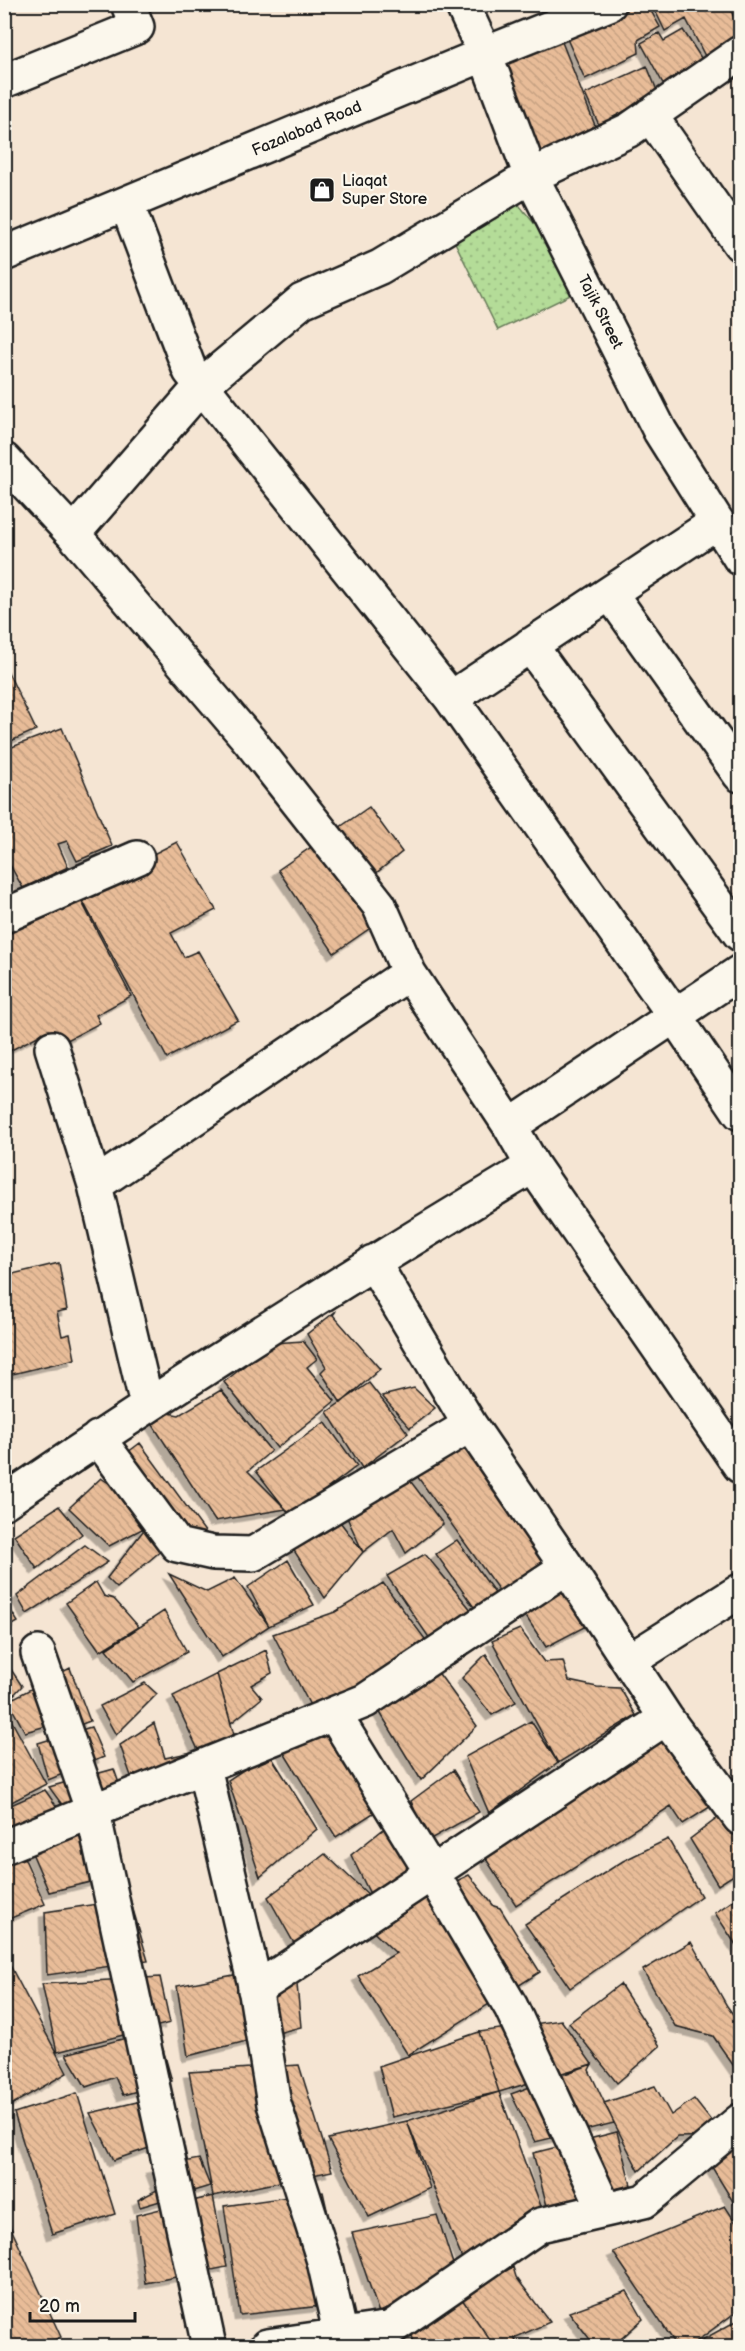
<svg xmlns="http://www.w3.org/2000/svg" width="745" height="2351" font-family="'Balsamiq Sans',sans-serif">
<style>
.grass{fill:url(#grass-dots);stroke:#687c5a;stroke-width:1.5}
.building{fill:url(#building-back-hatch);stroke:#1c1c1c;stroke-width:1.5;filter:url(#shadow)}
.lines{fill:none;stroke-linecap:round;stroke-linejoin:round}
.minor-casing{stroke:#1c1c1c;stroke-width:38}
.minor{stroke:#fbf7ec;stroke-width:33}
.labels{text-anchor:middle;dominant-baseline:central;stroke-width:4.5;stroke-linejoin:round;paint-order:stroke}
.street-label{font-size:16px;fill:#1c1c1c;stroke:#fbf7ec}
.poi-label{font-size:16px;fill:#1c1c1c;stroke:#fbf7ec;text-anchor:start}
</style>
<defs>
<pattern id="grass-dots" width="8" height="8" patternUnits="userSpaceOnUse" patternTransform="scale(1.5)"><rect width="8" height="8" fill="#b4dc98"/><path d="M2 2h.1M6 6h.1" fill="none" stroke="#9abc82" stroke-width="1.8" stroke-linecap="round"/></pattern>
<pattern id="building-back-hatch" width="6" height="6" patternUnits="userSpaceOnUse" patternTransform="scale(1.5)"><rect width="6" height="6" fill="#e8bc98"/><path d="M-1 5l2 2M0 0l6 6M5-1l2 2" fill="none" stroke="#c6a182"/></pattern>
<filter id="shadow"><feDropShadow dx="-5.5" dy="5.5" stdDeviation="0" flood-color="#0004"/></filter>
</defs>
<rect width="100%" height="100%" fill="#f5e5d3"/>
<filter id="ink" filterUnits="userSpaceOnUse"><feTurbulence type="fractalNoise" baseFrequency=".0167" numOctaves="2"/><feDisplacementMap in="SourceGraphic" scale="12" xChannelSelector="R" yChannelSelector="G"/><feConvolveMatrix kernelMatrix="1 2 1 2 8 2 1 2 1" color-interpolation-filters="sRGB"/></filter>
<g filter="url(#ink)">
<path class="grass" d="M 519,205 L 587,287 L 498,330 L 447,226 Z"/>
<path class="building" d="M 624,4 L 647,4 L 660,27 L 638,40 L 639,53 L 585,79 L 563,30 Z
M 652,4 L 728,4 L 740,31 L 740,39 L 706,58 L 686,19 L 665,31 Z
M 683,30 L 705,64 L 666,89 L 641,43 L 659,33 L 664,41 Z
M 558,32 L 596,128 L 533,166 L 490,57 Z
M 647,66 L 658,93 L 599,125 L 585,94 Z
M 4,664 L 36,730 L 4,744 Z
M 62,728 L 112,846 L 77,861 L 67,841 L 58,844 L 68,867 L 23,888 L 7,860 L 4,861 L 4,750 Z
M 369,807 L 402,852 L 369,879 L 392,913 L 334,953 L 278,870 Z
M 177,842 L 216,910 L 171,933 L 184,957 L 198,951 L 238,1020 L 167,1058 L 78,892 Z
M 77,893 L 131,996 L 96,1015 L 100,1023 L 52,1048 L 45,1032 L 4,1054 L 4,931 Z
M 59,1263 L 67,1310 L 57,1312 L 62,1336 L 70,1334 L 75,1359 L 4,1376 L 4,1276 Z
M 336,1311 L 333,1315 L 380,1369 L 341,1403 L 321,1372 L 326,1367 L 307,1334 Z
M 303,1341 L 317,1359 L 307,1367 L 335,1401 L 277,1448 L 224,1382 L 273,1343 Z
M 369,1383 L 408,1433 L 362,1468 L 327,1412 Z
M 414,1388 L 435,1408 L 410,1428 L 382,1396 Z
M 221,1390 L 271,1451 L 248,1471 L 286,1509 L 215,1521 L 142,1408 L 179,1415 Z
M 325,1422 L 357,1466 L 291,1516 L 256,1471 Z
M 469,1436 L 552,1556 L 500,1592 L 412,1469 Z
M 140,1443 L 214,1544 L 184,1557 L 107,1468 Z
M 405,1474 L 443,1524 L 406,1553 L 393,1529 L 363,1552 L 344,1511 Z
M 101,1478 L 116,1488 L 146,1527 L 109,1546 L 69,1508 Z
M 59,1506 L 82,1534 L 37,1569 L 14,1535 Z
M 334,1514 L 363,1552 L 325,1598 L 291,1546 Z
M 146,1527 L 163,1549 L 117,1588 L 107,1578 Z
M 457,1540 L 497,1596 L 476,1610 L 436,1554 Z
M 85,1545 L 108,1562 L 27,1614 L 17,1596 Z
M 425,1554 L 472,1611 L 432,1642 L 387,1576 Z
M 288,1560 L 314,1605 L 269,1626 L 248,1587 Z
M 169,1574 L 207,1592 L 235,1578 L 269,1626 L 222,1657 Z
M 576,1580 L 592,1623 L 546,1647 L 521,1609 Z
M 96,1582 L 104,1596 L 114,1599 L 139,1627 L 100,1651 L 66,1603 Z
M 383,1583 L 425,1639 L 371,1682 L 313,1711 L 273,1634 L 335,1612 Z
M 4,1600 L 18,1622 L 4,1630 Z
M 164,1611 L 187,1652 L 133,1682 L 106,1649 Z
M 520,1629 L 544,1662 L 563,1661 L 569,1681 L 597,1687 L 620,1688 L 636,1715 L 558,1763 L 492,1641 Z
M 266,1650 L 272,1673 L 251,1685 L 262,1698 L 231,1723 L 217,1674 Z
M 486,1654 L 516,1702 L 492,1715 L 462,1678 Z
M 4,1659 L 22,1686 L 8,1701 L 4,1692 Z
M 70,1668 L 90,1721 L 64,1731 L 53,1724 L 25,1732 L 8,1701 Z
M 437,1671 L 477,1726 L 421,1780 L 376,1706 Z
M 217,1674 L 236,1742 L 200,1754 L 173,1696 Z
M 145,1683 L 157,1694 L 116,1735 L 100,1706 Z
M 4,1707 L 46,1784 L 4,1806 Z
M 531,1721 L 558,1763 L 489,1813 L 465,1757 Z
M 154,1723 L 165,1758 L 187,1753 L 197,1763 L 131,1776 L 120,1745 Z
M 91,1727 L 104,1757 L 48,1780 L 38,1743 Z
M 324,1730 L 351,1768 L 375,1812 L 336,1837 L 281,1748 Z
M 668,1735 L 713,1805 L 683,1824 L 671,1806 L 516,1905 L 486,1859 L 502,1841 Z
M 269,1753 L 317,1829 L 260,1877 L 228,1780 Z
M 114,1769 L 122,1792 L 69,1814 L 49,1787 Z
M 453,1770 L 479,1812 L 427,1841 L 411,1801 Z
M 45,1790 L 64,1817 L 4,1844 L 4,1808 Z
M 740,1801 L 740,1871 L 718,1885 L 690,1839 Z
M 104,1818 L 107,1878 L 49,1892 L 29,1846 Z
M 390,1824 L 424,1859 L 372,1898 L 351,1855 Z
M 668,1839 L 701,1896 L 570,1988 L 525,1924 L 623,1861 Z
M 325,1854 L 372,1898 L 295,1945 L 268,1897 Z
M 23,1855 L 45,1904 L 4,1921 L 4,1863 Z
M 469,1875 L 494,1906 L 500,1908 L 540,1972 L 408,2055 L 358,1976 L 396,1953 L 366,1925 Z
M 740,1896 L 740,1951 L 715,1913 Z
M 130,1899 L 148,1961 L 47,1975 L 45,1912 Z
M 691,1942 L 727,2006 L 740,2024 L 740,2075 L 713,2036 L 675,2026 L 643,1970 Z
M 4,1954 L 67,2073 L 4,2109 Z
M 295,1963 L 301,2027 L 188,2056 L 177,1986 Z
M 160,1977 L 170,2023 L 57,2052 L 42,1984 Z
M 620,1984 L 660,2046 L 617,2083 L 569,2023 Z
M 740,2003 L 740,2024 L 734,2015 Z
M 561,2020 L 592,2064 L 499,2092 L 479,2032 Z
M 479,2032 L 499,2092 L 392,2117 L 379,2066 Z
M 141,2034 L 163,2049 L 172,2081 L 123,2095 L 115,2077 L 86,2087 L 66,2054 Z
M 592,2064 L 589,2070 L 614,2123 L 535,2142 L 511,2094 Z
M 299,2065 L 332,2171 L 213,2196 L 189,2072 Z
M 655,2086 L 671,2115 L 694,2099 L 723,2136 L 677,2137 L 639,2171 L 604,2103 Z
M 499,2092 L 542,2209 L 465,2266 L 407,2121 Z
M 77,2093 L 115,2214 L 52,2234 L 14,2113 Z
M 167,2095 L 178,2138 L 114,2160 L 90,2113 Z
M 407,2121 L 430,2188 L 369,2217 L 328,2139 Z
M 617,2132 L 631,2185 L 547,2206 L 533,2153 Z
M 740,2136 L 740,2213 L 707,2159 Z
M 199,2159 L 210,2186 L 140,2207 L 138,2200 L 159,2189 L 151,2168 Z
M 323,2192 L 348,2303 L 240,2315 L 224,2206 Z
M 213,2196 L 227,2267 L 145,2283 L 136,2215 Z
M 725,2206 L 740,2229 L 740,2309 L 690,2346 L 677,2346 L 613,2252 Z
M 4,2213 L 61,2337 L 39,2346 L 4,2346 Z
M 437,2215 L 456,2273 L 379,2313 L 352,2233 Z
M 513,2267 L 516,2277 L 550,2322 L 514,2338 L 519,2346 L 494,2346 L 460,2296 Z
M 627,2291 L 643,2319 L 613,2346 L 595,2346 L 569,2312 Z
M 460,2296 L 494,2346 L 415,2346 L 409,2325 Z
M 740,2319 L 740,2346 L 691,2346 Z"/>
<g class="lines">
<defs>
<path id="minor" d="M 462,4 L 485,54 L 531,176 L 660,431 L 740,558
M 4,81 L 137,27 L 128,4
M 650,115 L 740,244
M 127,205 L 190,371 L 451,698 L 717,522
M 4,254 L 485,54 L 609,4
M 4,460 L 73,534 L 249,740 L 379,905 L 409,973 L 510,1126 L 533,1166 L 740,1466
M 73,534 L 203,384 L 302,301 L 380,267 L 531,176 L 629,130 L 740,53
M 610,593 L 740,775
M 530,645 L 740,934
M 451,698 L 674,1015 L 740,1113
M 4,916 L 137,858
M 52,1048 L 95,1185 L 147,1405
M 510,1126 L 740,972
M 95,1185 L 409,973
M 373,1262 L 470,1425 L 567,1567
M 98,1438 L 177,1545 L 213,1553 L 253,1554 L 470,1425
M 4,1502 C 177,1384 354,1273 533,1166
M 38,1653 L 93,1812 L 209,2346
M 629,1661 L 740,1591
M 334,1714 L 432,1873 L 511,2007 L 605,2210
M 204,1767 L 254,1981 L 274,2104 L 324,2261 L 341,2336
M 4,1847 L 365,1701 L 567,1567 L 666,1718 L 740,1818
M 255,1990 L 666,1718
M 267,2346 L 391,2328 L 540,2225 L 644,2201 L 740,2121"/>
</defs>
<use href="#minor" class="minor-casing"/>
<use href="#minor" class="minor"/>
</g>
</g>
<defs>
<symbol id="shop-square" viewBox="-11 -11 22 22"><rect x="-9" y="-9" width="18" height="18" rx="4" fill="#1c1c1c" stroke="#fbf7ec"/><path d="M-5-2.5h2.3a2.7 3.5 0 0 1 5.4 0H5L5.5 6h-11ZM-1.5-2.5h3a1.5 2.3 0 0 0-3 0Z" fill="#fff"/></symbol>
</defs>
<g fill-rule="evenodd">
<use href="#shop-square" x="307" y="175" width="30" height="30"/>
</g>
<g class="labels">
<g class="street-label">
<text transform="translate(307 129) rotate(-23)">Fazalabad Road</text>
<text transform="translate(600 312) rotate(63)">Tajik Street</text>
</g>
<g class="poi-label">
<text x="342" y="181">Liaqat<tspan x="342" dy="18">Super Store</tspan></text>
</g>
</g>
<rect width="745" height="2351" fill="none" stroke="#fbf7ec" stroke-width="24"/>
<rect x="12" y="12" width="721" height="2327" fill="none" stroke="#1c1c1c" stroke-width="2" filter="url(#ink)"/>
<path d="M30 2312v9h105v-9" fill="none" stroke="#1c1c1c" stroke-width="3"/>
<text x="39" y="2312" font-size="18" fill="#1c1c1c" stroke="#fbf7ec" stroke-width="4.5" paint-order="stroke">20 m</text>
</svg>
